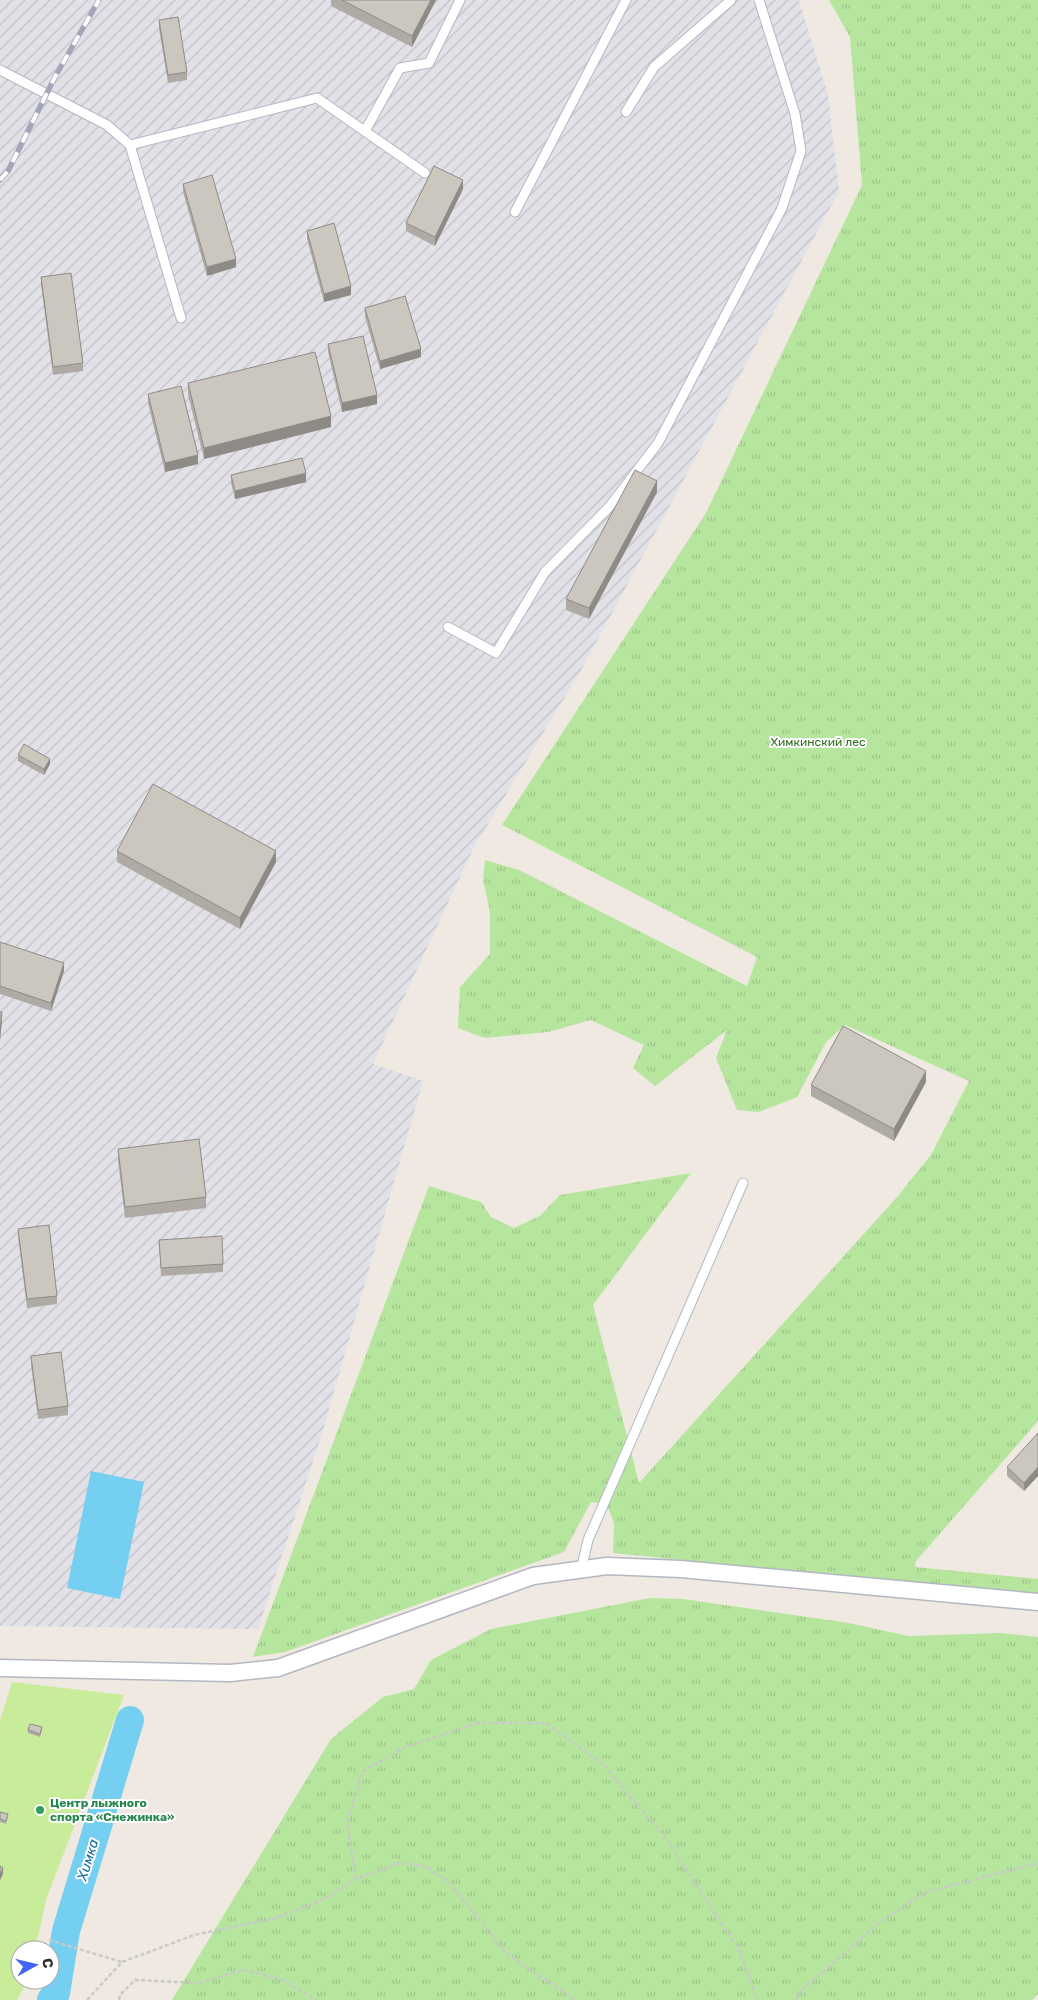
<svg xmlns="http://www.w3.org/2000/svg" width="1038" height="2000" font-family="Rubik,sans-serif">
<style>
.industrial{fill:url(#industrial-furrows)}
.park{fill:url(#park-tufts)}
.pitch{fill:#c9ec9a}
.water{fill:#75cff0}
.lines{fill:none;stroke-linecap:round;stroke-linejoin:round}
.river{stroke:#75cff0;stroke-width:28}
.lane-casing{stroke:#b4b7c1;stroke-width:11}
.street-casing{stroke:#b4b7c1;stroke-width:19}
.path{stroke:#c9c9c9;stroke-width:2.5;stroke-dasharray:4 2.5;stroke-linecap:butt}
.lane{stroke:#fff;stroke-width:9}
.street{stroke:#fff;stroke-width:16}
.rail-casing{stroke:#a3a6b8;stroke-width:5.5}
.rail{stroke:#fff;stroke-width:4;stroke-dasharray:11;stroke-linecap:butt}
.wall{fill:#afaba4}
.shaded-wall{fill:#8e8b86}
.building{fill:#cbc7bf;stroke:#8e8b86}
.leisure-dot{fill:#2e9e5b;stroke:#fff;stroke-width:2}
.labels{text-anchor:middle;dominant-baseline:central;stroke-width:4;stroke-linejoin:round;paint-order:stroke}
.park-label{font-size:12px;fill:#2c6e1b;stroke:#fff}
.leisure-label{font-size:12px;font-weight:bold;fill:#27864d;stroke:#fff;text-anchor:start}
.water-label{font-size:14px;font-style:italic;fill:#0d6fa3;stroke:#fff}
</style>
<defs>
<pattern id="industrial-furrows" width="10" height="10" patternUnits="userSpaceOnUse" patternTransform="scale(1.25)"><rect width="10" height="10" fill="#e3e1e8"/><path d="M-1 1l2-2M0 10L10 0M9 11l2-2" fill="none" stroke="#c3c1c7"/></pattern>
<pattern id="park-tufts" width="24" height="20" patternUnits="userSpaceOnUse" patternTransform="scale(1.25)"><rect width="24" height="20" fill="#b6e59e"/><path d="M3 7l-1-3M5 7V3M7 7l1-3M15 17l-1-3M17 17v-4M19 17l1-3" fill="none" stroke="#9dc588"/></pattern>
</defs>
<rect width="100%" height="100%" fill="#efe9e1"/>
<path class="industrial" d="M 0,0 L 799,0 L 828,95 L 839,191 L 583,667 L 473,849 L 373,1064 L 423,1081 L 321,1437 L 258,1629 L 0,1626 Z"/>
<path class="park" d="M 829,0 L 1038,0 L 1038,1421 L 916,1561 L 915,1567 L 1038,1579 L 1038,1595 L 613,1553 L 614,1524 L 607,1504 L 591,1502 L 564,1552 L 285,1652 L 253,1657 L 429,1186 L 481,1202 L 491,1217 L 514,1228 L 540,1216 L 560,1195 L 691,1173 L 593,1305 L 639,1483 L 898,1196 L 931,1155 L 969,1081 L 845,1025 L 826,1042 L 797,1097 L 759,1112 L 737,1110 L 716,1058 L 727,1030 L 655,1086 L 633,1068 L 644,1045 L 591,1020 L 548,1032 L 485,1038 L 458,1028 L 460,987 L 490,954 L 490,912 L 483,880 L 485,860 L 519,870 L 747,986 L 757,957 L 502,825 L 706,513 L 862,185 L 850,37 Z
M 650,1598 L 683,1599 L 849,1623 L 908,1636 L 1001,1633 L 1038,1637 L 1038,1994 L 1032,2000 L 172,2000 L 331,1739 L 383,1697 L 414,1689 L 431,1660 L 491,1629 Z"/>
<path class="pitch" d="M 12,1682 L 124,1695 L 46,1900 L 35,1950 L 20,1950 L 20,1980 L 28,1980 L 17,2000 L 0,2000 L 0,1720 Z"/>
<path class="water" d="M 91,1471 L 144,1482 L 120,1599 L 67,1588 Z"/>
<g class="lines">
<path class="river" d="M 51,2000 L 56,1993 L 66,1931 L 130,1720"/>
<defs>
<path id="lane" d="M 0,70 L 107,125 L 130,145 L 181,318
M 626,112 L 654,67 L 731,0
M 365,131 L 400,68 L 429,63 L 460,0
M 130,145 L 317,98 L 425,173
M 515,212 L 626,0
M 448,627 L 496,653 L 545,572 L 610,506 L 658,443 L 782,208 L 801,151 L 795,114 L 759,0
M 581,1570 L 588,1540 L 743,1183"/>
<path id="street" d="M 0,1668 L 230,1673 L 278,1668 L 533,1576 L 607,1566 L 681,1569 L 1038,1602"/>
</defs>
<use href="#lane" class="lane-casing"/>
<use href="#street" class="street-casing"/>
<path class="path" d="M 356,1879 L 347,1822 L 363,1771 L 406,1747 L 477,1723 L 546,1723 L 604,1765 L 667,1840 L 739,1950 L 757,2000
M 49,1940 L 122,1962
M 87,2000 L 122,1962 L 194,1935 L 276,1918 L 323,1900 L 356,1879 L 400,1863 L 427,1867 L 449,1882 L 507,1954 L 575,2000
M 119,2000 L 120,1995 L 135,1980 L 198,1983 L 243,1970 L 281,1979 L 316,2000
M 795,2000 L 800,1992 L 881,1921 L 927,1892 L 1038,1863"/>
<use href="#lane" class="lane"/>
<use href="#street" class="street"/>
<defs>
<path id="rail" d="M 0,180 L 8,171 L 55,77 L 99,0"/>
</defs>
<use href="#rail" class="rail-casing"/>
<use href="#rail" class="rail"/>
</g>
<path class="wall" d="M 331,0 L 436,0 L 412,47 L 331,6 Z
M 159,20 L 187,72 L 187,80 L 168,83 L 159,29 Z
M 183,184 L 236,267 L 207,276 L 183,192 Z
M 463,189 L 435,246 L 406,231 L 406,223 Z
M 307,231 L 351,295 L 324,302 L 307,239 Z
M 41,277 L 83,363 L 83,371 L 53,375 L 41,285 Z
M 365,308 L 421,357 L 380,369 L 365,317 Z
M 328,344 L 377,404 L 342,412 L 328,352 Z
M 188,383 L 331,427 L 204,459 L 188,395 Z
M 148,394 L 198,464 L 165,472 L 148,403 Z
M 231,475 L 306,482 L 235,499 L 231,483 Z
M 657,492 L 589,619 L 566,610 L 566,599 Z
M 18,755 L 50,764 L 44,775 L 18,761 Z
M 117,851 L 276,862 L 240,929 L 117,862 Z
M 0,942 L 64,971 L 51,1011 L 0,994 Z
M 926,1082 L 894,1141 L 811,1096 L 811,1085 Z
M 118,1149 L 206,1197 L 206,1208 L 125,1218 L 118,1160 Z
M 18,1229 L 57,1296 L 57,1304 L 27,1308 L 18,1237 Z
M 159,1240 L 223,1264 L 223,1272 L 161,1276 Z
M 31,1356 L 68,1406 L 68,1415 L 38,1419 L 31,1365 Z
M 1038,1433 L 1038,1476 L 1024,1491 L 1007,1476 L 1007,1467 Z
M 28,1730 L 42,1730 L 40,1737 L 28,1733 Z
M 0,1812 L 8,1817 L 6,1824 L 0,1822 Z"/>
<path class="shaded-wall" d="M 431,0 L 436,0 L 412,47 L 412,36 Z
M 463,180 L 463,189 L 435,246 L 435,237 Z
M 236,259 L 236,267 L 207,276 L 207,267 Z
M 351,286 L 351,295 L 324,302 L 324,294 Z
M 421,349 L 421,357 L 380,369 L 380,361 Z
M 377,395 L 377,404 L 342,412 L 342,403 Z
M 331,416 L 331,427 L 204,459 L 204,448 Z
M 198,455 L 198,464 L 165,472 L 165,463 Z
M 306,473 L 306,482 L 235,499 L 235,491 Z
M 657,481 L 657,492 L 589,619 L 589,608 Z
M 50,759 L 50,764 L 44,775 L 44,769 Z
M 276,851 L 276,862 L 240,929 L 240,918 Z
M 64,963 L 64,971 L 51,1011 L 51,1003 Z
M 2,1012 L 2,1021 L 0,1041 L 0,1033 Z
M 926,1071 L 926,1082 L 894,1141 L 894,1129 Z
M 1038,1467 L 1038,1476 L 1024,1491 L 1024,1483 Z
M 3,1868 L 3,1874 L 0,1880 L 0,1874 Z"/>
<path class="building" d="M 342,0 L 431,0 L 412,36 Z
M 178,17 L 187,72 L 168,75 L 159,20 Z
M 434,166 L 463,180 L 435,237 L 406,223 Z
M 212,175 L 236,259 L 207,267 L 183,184 Z
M 334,223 L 351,286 L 324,294 L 307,231 Z
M 71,273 L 83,363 L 53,367 L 41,277 Z
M 405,296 L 421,349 L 380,361 L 365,308 Z
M 363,336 L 377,395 L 342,403 L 328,344 Z
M 315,352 L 331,416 L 204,448 L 188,383 Z
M 181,386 L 198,455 L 165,463 L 148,394 Z
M 302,458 L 306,473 L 235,491 L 231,475 Z
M 635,470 L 657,481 L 589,608 L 566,599 Z
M 24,744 L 50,759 L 44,769 L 18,755 Z
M 153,784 L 276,851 L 240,918 L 117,851 Z
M 0,942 L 64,963 L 51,1003 L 0,986 Z
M 0,1012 L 2,1012 L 0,1033 Z
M 843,1026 L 926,1071 L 894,1129 L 811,1085 Z
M 199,1139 L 206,1197 L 125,1207 L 118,1149 Z
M 49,1225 L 57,1296 L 27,1299 L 18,1229 Z
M 222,1236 L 223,1264 L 161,1268 L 159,1240 Z
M 61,1352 L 68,1406 L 38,1410 L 31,1356 Z
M 1038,1433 L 1038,1467 L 1024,1483 L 1007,1467 Z
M 30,1724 L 42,1727 L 40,1734 L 28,1730 Z
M 0,1812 L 8,1814 L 6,1821 L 0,1819 Z
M 0,1866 L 3,1868 L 0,1874 Z"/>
<circle class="leisure-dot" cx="40" cy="1810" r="5"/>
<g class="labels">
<g class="park-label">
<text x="818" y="742">Химкинский лес</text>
</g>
<g class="leisure-label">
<text x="50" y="1803">Центр лыжного<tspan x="50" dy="14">спорта «Снежинка»</tspan></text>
</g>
<g class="water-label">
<text transform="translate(88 1860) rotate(-73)">Химка</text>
</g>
</g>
<g transform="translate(35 1965) rotate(82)"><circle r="24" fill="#ffffff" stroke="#ababab"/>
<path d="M0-4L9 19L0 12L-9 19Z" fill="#4264fb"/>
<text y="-8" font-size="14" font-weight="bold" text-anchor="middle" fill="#2e2e2e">С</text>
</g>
</svg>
